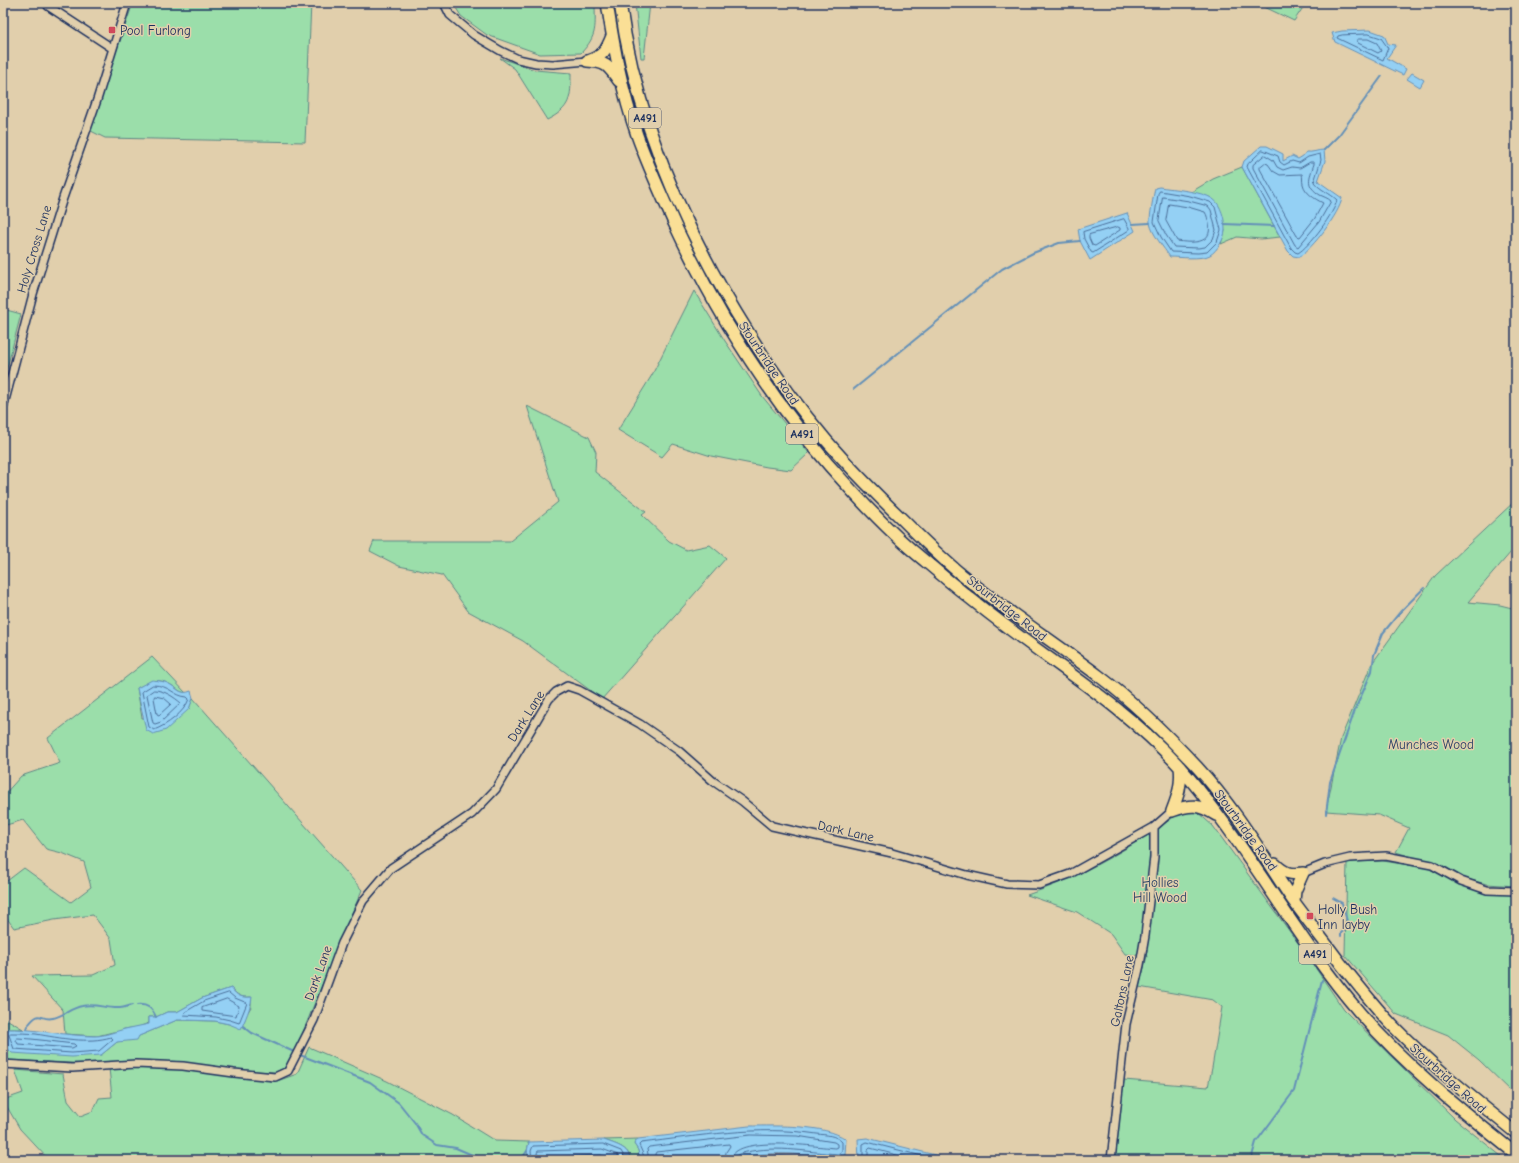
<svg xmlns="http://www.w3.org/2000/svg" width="1519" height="1163" font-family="'Comic Neue',sans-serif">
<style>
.green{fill:#9bdeaa;stroke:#5b8684}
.water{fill:#94d0f4;stroke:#6490b8}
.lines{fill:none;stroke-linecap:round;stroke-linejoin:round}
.shore{stroke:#4b6f9a;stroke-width:1}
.stream{stroke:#6490b8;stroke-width:2}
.minor-casing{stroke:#1b2f5e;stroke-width:10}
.highway-casing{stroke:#1b2f5e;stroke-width:14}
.minor{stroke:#e1cfac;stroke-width:7}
.highway{stroke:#fadf96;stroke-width:11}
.poi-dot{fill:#d1495b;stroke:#e1cfac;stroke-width:1.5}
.labels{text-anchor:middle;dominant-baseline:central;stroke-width:3;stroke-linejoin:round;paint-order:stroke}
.shield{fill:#e1cfac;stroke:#565f75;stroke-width:1}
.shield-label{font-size:12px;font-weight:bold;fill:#1b2f5e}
.poi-label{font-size:13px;fill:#1b2f5e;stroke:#e1cfac;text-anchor:start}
.street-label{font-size:13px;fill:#1b2f5e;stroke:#e1cfac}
.park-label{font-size:13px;fill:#284066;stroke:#e1cfac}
</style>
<rect width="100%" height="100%" fill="#e1cfac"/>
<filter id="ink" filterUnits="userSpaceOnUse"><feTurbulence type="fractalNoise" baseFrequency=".025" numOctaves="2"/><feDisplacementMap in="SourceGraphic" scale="8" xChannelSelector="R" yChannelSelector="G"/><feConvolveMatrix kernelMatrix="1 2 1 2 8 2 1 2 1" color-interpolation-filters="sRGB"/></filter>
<g filter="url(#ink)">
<path class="green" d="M 133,3 L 311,3 L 305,142 L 105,138 L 89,130 Z
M 453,3 L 595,3 C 595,27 598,35 581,53 L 540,54 L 487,35 L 461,16 Z
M 635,3 L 650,3 L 644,58 L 641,58 Z
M 1256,3 L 1306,3 L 1294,21 Z
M 500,58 L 535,70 L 571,73 C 571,98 571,108 547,120 L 515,69 Z
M 1242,167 L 1280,237 L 1261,239 L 1237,237 L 1221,244 L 1225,231 L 1212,198 L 1191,192 L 1213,179 Z
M 694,291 L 725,341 L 762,396 L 809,453 L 791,470 L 767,467 L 711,456 L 673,444 L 662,457 L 618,430 L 652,375 Z
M 3,309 L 21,314 L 3,383 Z
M 527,406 L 589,437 L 596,452 L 595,472 L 646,512 L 642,515 L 669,541 L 686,550 L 710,545 L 726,558 L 602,699 L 523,641 L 468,611 L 442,575 L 399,566 L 370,551 L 374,541 L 510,541 L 558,502 Z
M 1516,500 L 1516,552 L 1511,552 L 1468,602 L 1500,605 L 1516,609 L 1516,886 L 1487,884 L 1466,879 L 1447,868 L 1396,852 L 1409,828 L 1379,815 L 1326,811 L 1341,738 L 1371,665 L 1435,576 Z
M 152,657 L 186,693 C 179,692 177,688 171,685 C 158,677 150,682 137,688 L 142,718 L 189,709 L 193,698 L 362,890 L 340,940 L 301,1037 L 285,1068 L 275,1072 L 3,1060 L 3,1017 L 23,1029 L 3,1029 L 101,1055 L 117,1042 L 139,1036 L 177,1020 L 215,1021 L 229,1024 L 244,1022 L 246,1015 L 251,1007 L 251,997 C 241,998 237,995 231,988 L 202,998 L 177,1012 L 167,1012 L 156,1017 L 149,1017 L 149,1023 L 138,1027 L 124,1029 L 119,1032 L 113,1032 L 97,1036 L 65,1034 L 63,1010 L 32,976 L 93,975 L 115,965 L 111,939 L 93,915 L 54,920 L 14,928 L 3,913 L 3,884 L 24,868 L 71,902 L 91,887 L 84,862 L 62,853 L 46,849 L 23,820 L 3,826 L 3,796 L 21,776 L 60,763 L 48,738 Z
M 1186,808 L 1196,811 L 1213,826 L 1306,954 L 1344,1010 L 1455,1119 L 1506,1160 L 1115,1160 L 1124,1080 L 1208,1087 L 1212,1068 L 1222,1007 L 1213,1000 L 1139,987 L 1147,956 L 1125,954 L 1111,934 L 1077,912 L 1027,895 C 1041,890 1055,885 1068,879 C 1109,860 1149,836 1186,808 Z
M 1383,861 L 1428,868 L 1457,883 L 1487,893 L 1516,895 L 1516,1096 L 1479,1060 L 1448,1035 L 1396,1014 L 1345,955 L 1347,862 Z
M 309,1047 L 387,1081 L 453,1115 L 495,1141 L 529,1142 L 527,1151 L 529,1160 L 49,1160 L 20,1129 L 3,1100 L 23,1093 L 15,1070 L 63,1074 L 68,1101 L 80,1116 L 93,1111 L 99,1098 L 112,1097 L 109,1068 L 183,1069 L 277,1081 L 297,1074 Z
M 638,1139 L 634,1144 L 638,1150 L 640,1160 L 630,1160 C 630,1147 614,1144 604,1140 Z"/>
<path class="water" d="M 1370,30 L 1384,35 L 1388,44 L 1396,45 L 1387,58 L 1406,69 L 1403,75 L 1335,42 L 1332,33 L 1342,31 Z
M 1412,73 L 1424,80 L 1420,87 L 1407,79 Z
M 1261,146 L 1267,146 L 1283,154 L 1283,161 L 1292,156 L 1298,159 L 1303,156 L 1306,152 C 1313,153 1317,150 1324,150 L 1325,161 L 1318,181 L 1342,198 C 1340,213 1312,249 1299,257 L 1293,256 L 1288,251 L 1242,167 L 1244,161 Z
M 1159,187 C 1172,189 1202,191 1213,199 C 1221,204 1225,220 1225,230 C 1225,238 1217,251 1210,255 C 1201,260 1179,257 1170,257 C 1164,248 1152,234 1150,223 C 1149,219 1154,193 1155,188 Z
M 1127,213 L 1135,231 L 1090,260 L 1080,241 L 1078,229 Z
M 152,680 C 159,681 165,681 171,685 C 179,690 181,695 191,691 L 193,698 L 189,709 L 166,730 L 153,734 L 146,730 L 137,688 Z
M 231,988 C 237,996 241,998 252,997 C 251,1007 245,1020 241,1029 L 229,1024 L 215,1021 L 183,1020 L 177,1020 L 139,1036 L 137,1040 L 117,1042 L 101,1055 L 72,1057 L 12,1053 L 9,1050 L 3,1029 C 34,1028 64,1036 95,1036 C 105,1036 116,1031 125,1029 C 133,1027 141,1026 149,1024 L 149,1017 L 156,1017 L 167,1012 L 177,1012 L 202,998 Z
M 749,1126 C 777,1126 824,1124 846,1139 L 845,1155 L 839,1158 C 802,1155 770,1149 734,1160 L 640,1160 L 638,1150 L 634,1144 L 638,1139 Z
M 867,1138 L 935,1155 L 949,1160 L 859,1160 L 858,1139 Z
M 604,1140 C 614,1144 630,1147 630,1160 L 529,1160 L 527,1151 L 529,1142 Z
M 782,1156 L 827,1160 L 751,1160 L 762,1157 Z"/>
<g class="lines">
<path class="shore" d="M 1369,34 L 1381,38 L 1388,48 L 1383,60 L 1339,39 L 1337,38 L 1338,36 L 1342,35 Z
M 1359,39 L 1368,39 L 1377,43 L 1381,51 L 1378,53 L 1358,43 L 1357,41 Z
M 1263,150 L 1278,156 L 1280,162 L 1284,165 L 1292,161 L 1299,163 L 1308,157 L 1320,154 L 1321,160 L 1314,182 C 1320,190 1330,193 1337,200 C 1335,212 1309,247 1298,253 L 1295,252 L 1291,248 L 1247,167 L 1248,164 Z
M 1265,155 L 1273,160 L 1277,167 L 1283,170 L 1292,167 L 1300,168 L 1310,162 L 1314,162 L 1314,164 C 1309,179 1305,185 1320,195 C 1324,197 1328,198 1331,201 L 1319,222 L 1298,247 L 1295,245 L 1253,168 L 1253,165 Z
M 1265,163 L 1268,164 L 1273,171 L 1280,175 L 1302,174 C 1303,177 1302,181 1303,184 C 1305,193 1315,199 1323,203 L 1315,218 L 1300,237 L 1297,236 L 1260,169 L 1260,167 Z
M 1160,191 L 1190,196 L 1210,202 L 1215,207 L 1221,230 L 1217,242 L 1207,252 L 1198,253 L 1171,252 L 1161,237 L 1154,222 L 1158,194 Z
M 1163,197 L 1189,201 L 1208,206 L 1211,210 L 1216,230 L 1213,239 L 1205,247 L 1198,248 L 1174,247 L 1166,235 L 1159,221 Z
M 1169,204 L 1188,207 L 1205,212 C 1207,215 1208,220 1209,224 C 1213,245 1191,243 1177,241 L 1166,221 Z
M 1124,219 L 1129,228 L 1129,230 L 1093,253 L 1091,252 L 1084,239 L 1083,232 Z
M 1118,227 L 1120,228 L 1120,230 L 1095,246 L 1092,245 L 1089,238 L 1089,235 Z
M 153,685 C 170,685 173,696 187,697 L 189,699 C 184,713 167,725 154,730 L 149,727 L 142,692 Z
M 154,690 C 164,690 174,697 181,703 L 161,722 L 155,724 L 153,723 L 147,695 Z
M 155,696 L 164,698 L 171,704 L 159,715 L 157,714 L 154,698 Z
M 229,993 L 235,998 L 247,1003 L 239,1023 L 230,1020 L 216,1017 L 184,1015 L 185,1012 L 204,1001 Z
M 227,999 L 239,1006 L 236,1016 L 202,1011 L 202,1008 Z
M 11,1033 C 19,1033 28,1033 36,1034 C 60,1038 88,1044 111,1037 L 113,1039 L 99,1051 L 72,1053 L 14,1049 L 9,1035 Z
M 18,1038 C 37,1039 55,1042 74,1044 L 76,1046 L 72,1048 L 18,1044 L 16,1040 Z
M 532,1160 L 531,1151 L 533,1146 L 603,1144 L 621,1151 L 626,1160
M 538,1160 L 537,1153 L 538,1151 L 602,1149 L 618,1155 L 621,1160
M 544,1160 L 545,1157 L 601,1155 L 614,1160
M 644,1160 L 643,1154 L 639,1145 L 641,1143 C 699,1136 758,1125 817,1134 C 826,1135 836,1135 842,1142 L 842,1151 L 838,1154 C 805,1152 772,1144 739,1154 L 736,1156 L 736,1160
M 649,1160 L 647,1149 L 649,1147 L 750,1135 L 797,1136 L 834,1142 L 837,1144 L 837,1147 L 835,1148 C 818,1147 732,1134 731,1160
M 655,1160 L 655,1154 L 656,1152 L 729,1144 L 730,1146 L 726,1152 L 725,1160
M 863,1160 L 863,1144 L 867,1142 L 938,1160
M 868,1160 L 868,1150 L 870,1148 L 916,1160"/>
<path class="stream" d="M 1324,150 L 1339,135 L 1382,76
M 1132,224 L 1150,223
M 1224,224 L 1274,226
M 854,389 L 1002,269 L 1033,253 L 1059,243 L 1080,241
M 1326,814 L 1330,782 L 1355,710 L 1372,671 L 1374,655 L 1383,633 L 1401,611 L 1424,588
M 1333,898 L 1342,903 L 1347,921 L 1346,929 L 1341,933 L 1341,936
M 137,1005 C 147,1004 152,1008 156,1017
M 29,1024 C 41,1009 40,1021 53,1018 C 63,1016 71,1008 82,1006 C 95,1003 107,1009 120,1008 C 124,1008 128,1006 132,1005
M 243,1026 L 252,1033 L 294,1052
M 27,1029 L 28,1026
M 300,1055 L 370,1082 L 399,1103 L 415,1123 L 422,1135 L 437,1145 L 456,1148 L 484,1160
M 521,1160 L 527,1151
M 1251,1160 L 1256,1142 L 1294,1091 L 1322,980"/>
<defs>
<path id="minor" d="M 47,3 L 48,6 L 112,48
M 444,3 L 450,15 L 474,35 L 501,51 L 518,59 L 536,63 L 553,64 L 587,61
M 3,408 L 33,294 L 63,198 L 97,100 L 127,3
M 1303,873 L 1325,864 L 1350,858 L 1386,856 L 1432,865 L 1461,881 L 1487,890 L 1516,891
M 3,1064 L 72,1068 L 136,1064 L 183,1066 L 234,1073 L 275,1077 L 288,1071 L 314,1020 L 342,943 L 363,901 L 391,868 L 472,814 L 496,789 L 549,699 L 556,692 L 567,686 L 579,690 L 640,724 L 679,751 L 713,781 L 742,801 L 772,826 L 892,853 L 967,875 L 1007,884 L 1039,885 L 1070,874 L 1154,827 L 1172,811
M 1111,1160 L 1126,1024 L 1140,965 L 1145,936 L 1154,857 L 1154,827"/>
<path id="highway" d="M 607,3 C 614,48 622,92 637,135 C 648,166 662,196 675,225 C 722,325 779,413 854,493 C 876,517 900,541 925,561 C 952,584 979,606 1007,627 C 1065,671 1127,710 1177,764 C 1246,841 1292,934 1360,1013 C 1406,1066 1461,1110 1516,1154
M 620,3 C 636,121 685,232 748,332 C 771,369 797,406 826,440 C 850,468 876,494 903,520 C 922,539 941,558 962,575 C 1006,611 1054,642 1099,676 C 1135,703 1167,735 1197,767 C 1234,807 1262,854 1292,899 C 1308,921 1325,942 1341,964 C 1358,985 1375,1007 1393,1026 C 1431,1065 1474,1099 1516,1133
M 587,61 C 606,62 608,65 619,81
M 588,61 C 603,56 606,51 612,36
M 1172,811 C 1191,804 1199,804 1216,815
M 1172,811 C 1178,796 1182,784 1180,767
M 1275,864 C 1284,873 1290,875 1303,873
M 1294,901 L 1295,891 L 1303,873"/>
</defs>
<use href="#minor" class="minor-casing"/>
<use href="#highway" class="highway-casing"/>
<use href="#minor" class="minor"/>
<use href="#highway" class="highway"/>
</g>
</g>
<g class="poi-dot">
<rect x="108" y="26" width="8" height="8" rx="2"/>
<rect x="1306" y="912" width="8" height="8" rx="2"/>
</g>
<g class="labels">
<g class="shield">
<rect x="629" y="108" width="32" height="20" rx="3"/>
<rect x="786" y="424" width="32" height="20" rx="3"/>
<rect x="1299" y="944" width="32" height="20" rx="3"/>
</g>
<g class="shield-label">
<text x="645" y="118">A491</text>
<text x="802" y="434">A491</text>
<text x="1315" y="954">A491</text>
</g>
<g class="poi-label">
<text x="120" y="30">Pool Furlong</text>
<text x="1318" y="909">Holly Bush<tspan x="1318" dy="15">Inn layby</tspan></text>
</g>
<g class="street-label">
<text transform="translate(34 249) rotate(-73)">Holy Cross Lane</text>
<text transform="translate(769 363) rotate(56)">Stourbridge Road</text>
<text transform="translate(1007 608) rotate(38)">Stourbridge Road</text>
<text transform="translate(526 716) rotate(-58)">Dark Lane</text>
<text transform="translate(1246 830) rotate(54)">Stourbridge Road</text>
<text transform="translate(846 831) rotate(13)">Dark Lane</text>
<text transform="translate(318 973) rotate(-70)">Dark Lane</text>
<text transform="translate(1122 991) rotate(-78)">Galtons Lane</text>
<text transform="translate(1448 1078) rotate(42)">Stourbridge Road</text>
</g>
<g class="park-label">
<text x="1431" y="744">Munches Wood</text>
<text x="1160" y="882">Hollies<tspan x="1160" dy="15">Hill Wood</tspan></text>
</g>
</g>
<rect width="1519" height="1163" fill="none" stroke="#e1cfac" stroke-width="16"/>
<rect x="8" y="8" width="1503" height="1147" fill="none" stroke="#1b2f5e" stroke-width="1.5" filter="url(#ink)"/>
</svg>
